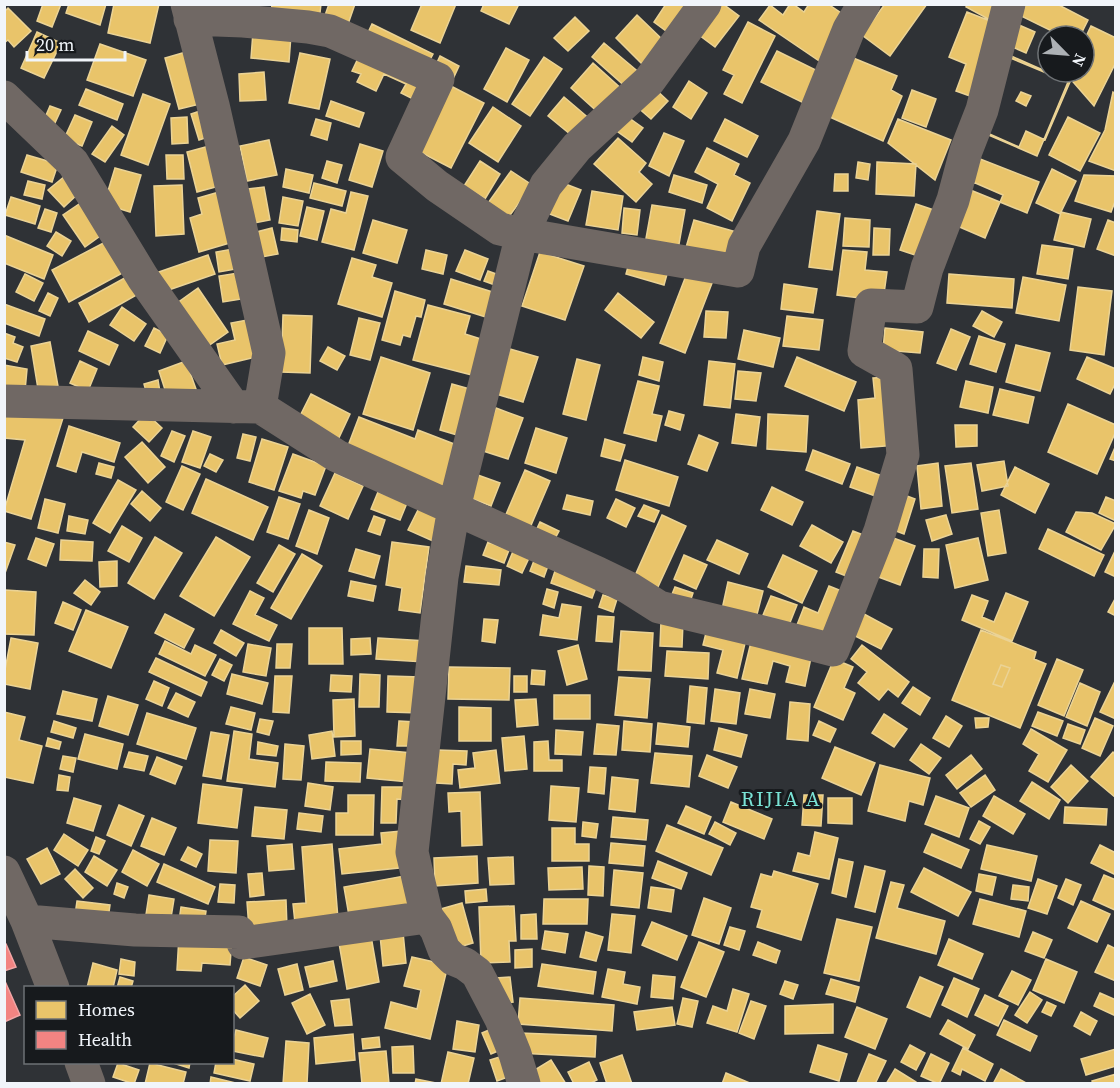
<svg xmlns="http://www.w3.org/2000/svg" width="1120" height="1088" font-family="'Source Serif 4',serif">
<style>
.homes{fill:#e9c46a;stroke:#ebd395;stroke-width:1.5;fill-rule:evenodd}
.health{fill:#f28482;stroke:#f2a6a6;stroke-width:1.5}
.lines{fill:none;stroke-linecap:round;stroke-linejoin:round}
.street{stroke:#706864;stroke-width:33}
.labels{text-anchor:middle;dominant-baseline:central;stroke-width:6;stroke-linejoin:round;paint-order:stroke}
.neighbourhood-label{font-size:21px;letter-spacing:1.5px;fill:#7ae3d6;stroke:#171a1d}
</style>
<rect width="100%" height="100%" fill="#2f3236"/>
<path class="homes" d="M 43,4 L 61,4 L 52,27 L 37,21 Z
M 69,4 L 106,4 L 100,25 L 66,13 Z
M 114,4 L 159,4 L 150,43 L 108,33 Z
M 272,4 L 321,4 L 319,22 L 271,15 Z
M 329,4 L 355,4 L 346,30 L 323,21 Z
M 422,4 L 456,4 L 440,43 L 411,30 Z
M 484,4 L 519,4 L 509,24 L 481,11 Z
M 666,4 L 690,4 L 670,34 L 654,22 Z
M 710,4 L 723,4 L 739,16 L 715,47 L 691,29 Z
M 790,4 L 793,4 L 804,12 L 809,4 L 828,4 L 860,26 L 831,69 L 759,20 L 770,5 L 783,15 Z
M 885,4 L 927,4 L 890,56 L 862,35 Z
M 967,4 L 998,4 L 990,20 L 966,7 Z
M 1026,4 L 1057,4 L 1088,20 L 1080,36 L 1062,36 L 1021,16 Z
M 8,8 L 31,31 L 14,47 L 8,40 L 4,43 L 4,12 Z
M 967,12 L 998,24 L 970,96 L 956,91 L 966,64 L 949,57 Z
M 637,15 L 666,43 L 644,66 L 616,38 Z
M 575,17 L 589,31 L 568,51 L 554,38 Z
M 748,22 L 775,36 L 742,103 L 724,94 L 734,75 L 723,70 Z
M 372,24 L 433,54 L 425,69 L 365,39 Z
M 1019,25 L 1035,32 L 1026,53 L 1010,46 Z
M 1091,26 L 1116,38 L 1116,62 L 1094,106 L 1067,75 L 1069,72 L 1084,72 L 1084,41 Z
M 37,32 L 61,43 L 44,78 L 21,68 Z
M 253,32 L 291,35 L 289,62 L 251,58 Z
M 604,43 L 641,74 L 628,89 L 592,57 Z
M 100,44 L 146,60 L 133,96 L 87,80 Z
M 506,48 L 529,60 L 507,102 L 484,89 Z
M 362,50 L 430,82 L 421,103 L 401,93 L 406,84 L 384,74 L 376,91 L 357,82 L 361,74 L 352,71 Z
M 777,51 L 830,77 L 814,108 L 761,82 Z
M 186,52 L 200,104 L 179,109 L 165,58 Z
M 300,53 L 330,59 L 319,109 L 289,103 Z
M 846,55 L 897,76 L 891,90 L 902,96 L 883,141 L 821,113 Z
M 1009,55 L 1070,82 L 1045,140 L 1026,131 L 1019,147 L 976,128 ZM 1021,92 L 1031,96 L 1026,106 L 1016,101 Z
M 440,56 L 459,66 L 453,79 L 434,69 Z
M 544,57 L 562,69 L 530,116 L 512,104 Z
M 1008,57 L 1068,82 L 1037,156 L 977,130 Z
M 593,63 L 624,91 L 602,116 L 571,88 Z
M 264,72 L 266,100 L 240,101 L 239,74 Z
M 689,81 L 707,93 L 691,119 L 673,107 Z
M 447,84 L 484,103 L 451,168 L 414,149 Z
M 653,87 L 668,101 L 651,119 L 636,106 Z
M 86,89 L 123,104 L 117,120 L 79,105 Z
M 912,90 L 936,99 L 926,127 L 902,118 Z
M 1113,92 L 1116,94 L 1116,171 L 1089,161 L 1105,130 Z
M 143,94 L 170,104 L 148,165 L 121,155 Z
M 564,97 L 591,120 L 576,139 L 548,116 Z
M 331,101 L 364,113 L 359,127 L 326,116 Z
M 50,106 L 61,110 L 54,125 L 44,120 Z
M 493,107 L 521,126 L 498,162 L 469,143 Z
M 200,111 L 208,137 L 199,140 L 191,114 Z
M 75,115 L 92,122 L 82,146 L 64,139 Z
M 625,115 L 643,128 L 632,142 L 614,129 Z
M 187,117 L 188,143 L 172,144 L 171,118 Z
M 1068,117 L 1100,133 L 1080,171 L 1049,155 Z
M 316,119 L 331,123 L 327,140 L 311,135 Z
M 725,119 L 758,136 L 747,157 L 714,141 Z
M 898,119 L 951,140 L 935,180 L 888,143 Z
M 112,126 L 124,135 L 105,162 L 92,154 Z
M 664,133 L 684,141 L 669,176 L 649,166 Z
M 618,138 L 646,163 L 639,172 L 652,184 L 636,202 L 594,164 Z
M 269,140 L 277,175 L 247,181 L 240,146 Z
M 360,144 L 383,151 L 372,187 L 349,180 Z
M 213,145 L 223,185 L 197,192 L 187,152 Z
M 707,148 L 739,164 L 734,175 L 750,183 L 732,221 L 707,208 L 718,184 L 695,172 Z
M 27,155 L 58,164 L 52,182 L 21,172 Z
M 166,155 L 183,155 L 184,179 L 167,179 Z
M 975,157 L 1039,182 L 1027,213 L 963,187 Z
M 327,161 L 342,165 L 337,183 L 322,178 Z
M 480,161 L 500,174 L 485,199 L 464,186 Z
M 858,162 L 870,164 L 868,180 L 856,178 Z
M 877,162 L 916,164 L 914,196 L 876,194 Z
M 115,168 L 141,175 L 130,212 L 104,204 Z
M 286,169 L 313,175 L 309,193 L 283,187 Z
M 1052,169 L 1076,181 L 1060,214 L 1036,203 Z
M 511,171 L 532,185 L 508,218 L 488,203 Z
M 835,174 L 848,174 L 848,191 L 834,191 Z
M 674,175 L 707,185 L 702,203 L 669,192 Z
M 1084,175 L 1116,176 L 1116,199 L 1111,212 L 1075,201 Z
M 65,176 L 80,192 L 64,207 L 48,190 Z
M 555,180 L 581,190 L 568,221 L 542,211 Z
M 28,181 L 45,185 L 42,199 L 24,195 Z
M 973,182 L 1003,195 L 985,238 L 955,225 Z
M 314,183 L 346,191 L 342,206 L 310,198 Z
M 182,185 L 184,234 L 156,236 L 154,186 Z
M 264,187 L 270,220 L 254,223 L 248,189 Z
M 226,190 L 240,240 L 199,252 L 190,218 L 202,214 L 198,198 Z
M 592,191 L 623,196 L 618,230 L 586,225 Z
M 351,192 L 368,196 L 354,250 L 322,242 L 331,209 L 346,213 Z
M 11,197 L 40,206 L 35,224 L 5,215 Z
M 283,197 L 303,201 L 298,226 L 279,223 Z
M 85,200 L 107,231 L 85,247 L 63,215 Z
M 916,204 L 940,212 L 924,258 L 900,250 Z
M 652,205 L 685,210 L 678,250 L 645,244 Z
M 307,207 L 324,211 L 317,240 L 300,236 Z
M 624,208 L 640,210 L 637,235 L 622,233 Z
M 45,209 L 57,213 L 51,232 L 38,228 Z
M 817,211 L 840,214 L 832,270 L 809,267 Z
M 1061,212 L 1091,219 L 1084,247 L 1054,240 Z
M 845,218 L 870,220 L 869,247 L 843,246 Z
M 373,220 L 407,230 L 397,263 L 363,253 Z
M 694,220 L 740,233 L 731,264 L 685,251 Z
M 1108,220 L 1116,223 L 1116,256 L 1097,249 Z
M 272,228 L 278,254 L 262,257 L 256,232 Z
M 282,228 L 298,230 L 297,242 L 281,240 Z
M 874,228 L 890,229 L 889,255 L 873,255 Z
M 56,232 L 71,241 L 62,256 L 47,246 Z
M 4,235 L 53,255 L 44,279 L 4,263 Z
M 111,239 L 128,270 L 69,302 L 52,270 Z
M 1042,245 L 1073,249 L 1068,279 L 1037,274 Z
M 238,248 L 242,268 L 219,272 L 216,252 Z
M 426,250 L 447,255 L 443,274 L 422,269 Z
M 465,250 L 488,259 L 480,280 L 456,271 Z
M 843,250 L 867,252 L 865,270 L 887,272 L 883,301 L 837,295 Z
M 540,252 L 584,266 L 565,320 L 522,306 Z
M 208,255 L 215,274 L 160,293 L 153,274 Z
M 631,256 L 669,267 L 664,285 L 626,274 Z
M 352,258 L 376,265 L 372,277 L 392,283 L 382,317 L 338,304 Z
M 689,268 L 714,278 L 685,353 L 660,343 Z
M 488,271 L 499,275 L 495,285 L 484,281 Z
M 244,272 L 248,298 L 223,302 L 219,276 Z
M 25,274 L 43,283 L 34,301 L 16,292 Z
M 949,274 L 1014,279 L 1012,308 L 947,303 Z
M 130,275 L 140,293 L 89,322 L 79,303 Z
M 1023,277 L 1066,285 L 1059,321 L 1016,313 Z
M 451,279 L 496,293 L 489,318 L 444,304 Z
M 784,284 L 817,289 L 813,313 L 781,309 Z
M 1078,287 L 1112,291 L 1104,355 L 1070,350 Z
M 198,288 L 228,332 L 204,349 L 173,306 Z
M 395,291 L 425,300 L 421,317 L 416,316 L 410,337 L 403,335 L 400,345 L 382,340 Z
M 48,293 L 58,298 L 50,316 L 39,311 Z
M 618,293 L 654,322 L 641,338 L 605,310 Z
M 4,304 L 45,319 L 39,336 L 4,323 Z
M 428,305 L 470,316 L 465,334 L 481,339 L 472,375 L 413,360 Z
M 122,307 L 146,324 L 134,341 L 110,325 Z
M 706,311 L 728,312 L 726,338 L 704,337 Z
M 982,311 L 1002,322 L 994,337 L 973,326 Z
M 283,315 L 312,316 L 310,373 L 281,372 Z
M 787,316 L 823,320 L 819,350 L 783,346 Z
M 359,318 L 380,323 L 370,360 L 350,355 Z
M 252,319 L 260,356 L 222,365 L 217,344 L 235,340 L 231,323 Z
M 154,328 L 168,335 L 160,353 L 145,346 Z
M 885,328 L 923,332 L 920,353 L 883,350 Z
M 951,329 L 970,337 L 956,370 L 937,363 Z
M 744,330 L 780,338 L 773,367 L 738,359 Z
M 88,331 L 118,345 L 109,365 L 79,351 Z
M 4,333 L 15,337 L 13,343 L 23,347 L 17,362 L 4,358 Z
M 979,336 L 1005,344 L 996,372 L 970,364 Z
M 50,342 L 58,386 L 38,389 L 31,346 Z
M 1016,345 L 1050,353 L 1040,391 L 1006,382 Z
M 328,347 L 345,356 L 337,370 L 320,361 Z
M 510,349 L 538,357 L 523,402 L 496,394 Z
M 381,357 L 430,373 L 413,430 L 363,414 Z
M 643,357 L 663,362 L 659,381 L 639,375 Z
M 797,357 L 856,382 L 844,411 L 785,386 Z
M 1087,357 L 1116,369 L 1116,382 L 1110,394 L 1077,379 Z
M 577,359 L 600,365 L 586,420 L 563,414 Z
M 80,361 L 97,369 L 88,391 L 70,383 Z
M 186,361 L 196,389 L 168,399 L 159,371 Z
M 709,361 L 735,364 L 730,408 L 704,405 Z
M 4,365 L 27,369 L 25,391 L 4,388 Z
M 738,371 L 761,373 L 756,401 L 735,399 Z
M 891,377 L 897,445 L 861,448 L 858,400 L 875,398 L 873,378 Z
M 158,380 L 160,392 L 147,395 L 144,384 Z
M 638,381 L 659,386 L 652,414 L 662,416 L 656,441 L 624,433 Z
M 966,381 L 993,387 L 988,413 L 960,407 Z
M 452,384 L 477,391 L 464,437 L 440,430 Z
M 1000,389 L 1034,397 L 1028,423 L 993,415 Z
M 311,394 L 350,414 L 337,442 L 297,422 Z
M 1068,404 L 1116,425 L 1116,431 L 1097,474 L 1048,452 Z
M 496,408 L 523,418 L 508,459 L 480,450 Z
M 669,411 L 684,415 L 680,430 L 665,425 Z
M 4,413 L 63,418 L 31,519 L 4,511 L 25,440 L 4,438 Z
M 146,413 L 162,428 L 149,442 L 133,427 Z
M 736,414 L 760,417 L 756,446 L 732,443 Z
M 768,414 L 808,416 L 806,452 L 767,449 Z
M 359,417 L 415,439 L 418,430 L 462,447 L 445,489 L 346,451 Z
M 955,425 L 977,425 L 977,446 L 956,447 Z
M 69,426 L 120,443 L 114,462 L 82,452 L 76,472 L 57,466 Z
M 536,428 L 567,438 L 556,473 L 525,463 Z
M 172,431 L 185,436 L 174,462 L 161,456 Z
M 193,431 L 211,437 L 200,468 L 182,462 Z
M 243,434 L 256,437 L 250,461 L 237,458 Z
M 699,435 L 718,443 L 707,471 L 688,464 Z
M 262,439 L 288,447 L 274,490 L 249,482 Z
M 605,439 L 625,445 L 620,461 L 601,456 Z
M 142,442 L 165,467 L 148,483 L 125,457 Z
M 1116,445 L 1116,461 L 1110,459 Z
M 813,450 L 850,464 L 842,484 L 806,470 Z
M 210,454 L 223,460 L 216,472 L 204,466 Z
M 293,454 L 326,466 L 315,495 L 303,491 L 301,498 L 279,491 Z
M 625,460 L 678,477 L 669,506 L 616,490 Z
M 1004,461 L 1008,486 L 982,491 L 977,465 Z
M 99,463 L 114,467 L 111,478 L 96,474 Z
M 938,463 L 942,506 L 921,509 L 917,466 Z
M 971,463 L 978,509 L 952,513 L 945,466 Z
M 182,466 L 200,474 L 183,510 L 166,502 Z
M 857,467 L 888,478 L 881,498 L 850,487 Z
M 1015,467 L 1049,484 L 1035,513 L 1001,495 Z
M 525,470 L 550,481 L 529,530 L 504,519 Z
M 335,473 L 363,486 L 348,519 L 320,506 Z
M 475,474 L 500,483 L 491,506 L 467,497 Z
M 206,479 L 268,507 L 253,540 L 192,513 Z
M 118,480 L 136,490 L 110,533 L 93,523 Z
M 772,487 L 803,502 L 792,525 L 761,510 Z
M 142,491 L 161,508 L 150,521 L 131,504 Z
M 378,492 L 407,503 L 400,520 L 371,509 Z
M 899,493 L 915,499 L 904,534 L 888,528 Z
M 567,495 L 593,501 L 590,515 L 563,509 Z
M 279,497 L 300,504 L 288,539 L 267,532 Z
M 1106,497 L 1116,501 L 1116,521 L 1099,513 Z
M 45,499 L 65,504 L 58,533 L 38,528 Z
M 616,499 L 635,508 L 626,527 L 607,518 Z
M 644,505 L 659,511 L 654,522 L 638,516 Z
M 419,508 L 442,518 L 433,541 L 408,530 Z
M 309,510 L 329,518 L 317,554 L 296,546 Z
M 999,510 L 1006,553 L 988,556 L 981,513 Z
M 1076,512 L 1092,513 L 1116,524 L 1101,550 L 1066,532 Z
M 662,515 L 686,526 L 657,589 L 634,578 Z
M 946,515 L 952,534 L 932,541 L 926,520 Z
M 69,516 L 88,520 L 85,534 L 67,531 Z
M 374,516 L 385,520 L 380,535 L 368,531 Z
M 540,522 L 559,531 L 552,544 L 534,535 Z
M 812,525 L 843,542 L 831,563 L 800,546 Z
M 122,526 L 142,538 L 129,562 L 108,551 Z
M 1048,529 L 1104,555 L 1094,576 L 1039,549 Z
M 853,531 L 871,538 L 854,579 L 836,572 Z
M 888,536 L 915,546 L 900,585 L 873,575 Z
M 155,537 L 182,553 L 154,599 L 128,583 Z
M 216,537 L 250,557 L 214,616 L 180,596 Z
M 36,538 L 54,544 L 46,566 L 28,559 Z
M 978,538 L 988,580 L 955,588 L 946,545 Z
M 61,540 L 93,542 L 92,561 L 60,560 Z
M 717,540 L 748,554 L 739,574 L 707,560 Z
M 4,542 L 15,545 L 4,576 Z
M 392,542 L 429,547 L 420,613 L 399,610 L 402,588 L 386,585 Z
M 488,542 L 509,550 L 504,563 L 483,555 Z
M 279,545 L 295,554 L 273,592 L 257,583 Z
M 356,549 L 380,556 L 374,578 L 349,571 Z
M 514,549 L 530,556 L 522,573 L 507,566 Z
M 924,549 L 939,549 L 938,578 L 923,577 Z
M 1115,551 L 1116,551 L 1116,577 L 1105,572 Z
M 302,554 L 322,566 L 291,619 L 271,608 Z
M 684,555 L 707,565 L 696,589 L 674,579 Z
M 783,555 L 817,571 L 802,603 L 768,587 Z
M 535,558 L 549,563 L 544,577 L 530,571 Z
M 117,561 L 117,586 L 100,587 L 99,562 Z
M 466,566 L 501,570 L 499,585 L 464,582 Z
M 556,568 L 598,582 L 592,598 L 551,583 Z
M 85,580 L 100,592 L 91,605 L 74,593 Z
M 351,581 L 376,586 L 373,601 L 348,596 Z
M 728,582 L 763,591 L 755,622 L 721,614 Z
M 829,586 L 849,594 L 830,643 L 795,630 L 804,607 L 818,613 Z
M 675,587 L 693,593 L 689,605 L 670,599 Z
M 547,589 L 558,592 L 554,608 L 543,604 Z
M 5,590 L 36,592 L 34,635 L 4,634 Z
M 250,591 L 264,598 L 255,615 L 277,625 L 269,641 L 233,624 Z
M 1006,593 L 1028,602 L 1012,641 L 962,620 L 972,595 L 988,601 L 982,617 L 994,622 Z
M 603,595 L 617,599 L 613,612 L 599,607 Z
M 771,596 L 797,605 L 789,625 L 763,615 Z
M 1116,597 L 1116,616 L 1108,612 Z
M 63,602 L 81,610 L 73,630 L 55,623 Z
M 562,604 L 581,607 L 577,640 L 540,635 L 543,615 L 559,618 Z
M 86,610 L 128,627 L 111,668 L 69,651 Z
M 165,614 L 194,629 L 184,648 L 155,633 Z
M 864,614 L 892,629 L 881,649 L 853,635 Z
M 598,616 L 614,617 L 612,642 L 596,641 Z
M 484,619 L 498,620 L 495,643 L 482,641 Z
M 661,621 L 683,622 L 682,647 L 660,646 Z
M 309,628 L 342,628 L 343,664 L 309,664 Z
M 707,629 L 746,639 L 737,678 L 717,673 L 723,650 L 703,645 Z
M 221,630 L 244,643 L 236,656 L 214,643 Z
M 981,630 L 1036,652 L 1034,659 L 1046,664 L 1020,728 L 952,700 ZM 1001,665 L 1010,668 L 1002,687 L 993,684 Z
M 621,631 L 653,633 L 651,671 L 618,670 Z
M 11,638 L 38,643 L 30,689 L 4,684 L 4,675 Z
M 370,638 L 371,654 L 351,655 L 351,639 Z
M 378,638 L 427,641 L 425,662 L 376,659 Z
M 752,638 L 812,653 L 805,686 L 786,682 L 790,666 L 773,661 L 767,684 L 742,679 Z
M 165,641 L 191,654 L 195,645 L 216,655 L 205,676 L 159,654 Z
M 248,644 L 271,648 L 266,676 L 243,672 Z
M 277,644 L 292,644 L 290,668 L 276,668 Z
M 578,645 L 587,679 L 567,685 L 558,651 Z
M 862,645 L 909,682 L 898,697 L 888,689 L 879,700 L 858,683 L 867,672 L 851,659 Z
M 667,651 L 709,653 L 708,679 L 665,676 Z
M 156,658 L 207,682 L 201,696 L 149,672 Z
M 220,659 L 232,665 L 224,681 L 212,675 Z
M 834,659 L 853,667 L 844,688 L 855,693 L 843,720 L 814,707 Z
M 1057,659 L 1083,670 L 1064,716 L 1038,705 Z
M 1001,665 L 1010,668 L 1002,687 L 993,684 Z
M 449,667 L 510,668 L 509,700 L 448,699 Z
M 532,670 L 545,671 L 544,685 L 531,684 Z
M 232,674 L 268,683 L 262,704 L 227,694 Z
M 360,674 L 380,675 L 379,707 L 359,707 Z
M 331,675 L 352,676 L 351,692 L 330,691 Z
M 275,676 L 292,676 L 289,713 L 273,712 Z
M 388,676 L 421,677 L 420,713 L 387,712 Z
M 514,676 L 527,676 L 527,692 L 514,692 Z
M 619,677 L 650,679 L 647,718 L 615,715 Z
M 1116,679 L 1116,719 L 1100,712 Z
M 154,681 L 169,688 L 162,706 L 146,699 Z
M 1080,683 L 1100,692 L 1087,726 L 1066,717 Z
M 690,686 L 707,688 L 704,724 L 687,722 Z
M 913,687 L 930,698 L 920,715 L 902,703 Z
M 715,689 L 740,693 L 736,724 L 711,721 Z
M 750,689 L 775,694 L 770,718 L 745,714 Z
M 63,691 L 97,699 L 92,721 L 57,714 Z
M 176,693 L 195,702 L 188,717 L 168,708 Z
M 554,695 L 590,695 L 590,719 L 554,719 Z
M 108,696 L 138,705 L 128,735 L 99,726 Z
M 354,699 L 355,736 L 334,737 L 333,700 Z
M 536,699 L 538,725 L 517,727 L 515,700 Z
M 790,702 L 810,704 L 808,741 L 787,739 Z
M 231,707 L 255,713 L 251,730 L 226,724 Z
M 459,707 L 491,708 L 491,741 L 459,741 Z
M 4,712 L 25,717 L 19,740 L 42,746 L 33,783 L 4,777 Z
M 1038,712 L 1063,721 L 1057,736 L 1032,726 Z
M 147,713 L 196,728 L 186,759 L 137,744 Z
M 884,714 L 907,729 L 894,747 L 872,733 Z
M 946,716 L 962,726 L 949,747 L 933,738 Z
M 975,718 L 989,718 L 988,727 L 976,728 Z
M 1095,718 L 1113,726 L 1100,756 L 1082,748 Z
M 260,719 L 273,721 L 269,735 L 257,732 Z
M 54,721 L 76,728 L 73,738 L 51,732 Z
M 399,721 L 416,722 L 414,746 L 397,746 Z
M 624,721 L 652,724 L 650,752 L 622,750 Z
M 819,721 L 836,729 L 830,742 L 813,735 Z
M 658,723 L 690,727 L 688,747 L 656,744 Z
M 597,724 L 619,726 L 616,755 L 594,754 Z
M 1068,724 L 1085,730 L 1080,744 L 1063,738 Z
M 719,728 L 747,735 L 741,757 L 714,750 Z
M 1031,729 L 1067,750 L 1048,782 L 1029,771 L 1039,754 L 1023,744 Z
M 556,730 L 583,732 L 581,755 L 555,754 Z
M 234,731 L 252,734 L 249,759 L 278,763 L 275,787 L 227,781 Z
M 332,731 L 335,756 L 312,759 L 309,735 Z
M 211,732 L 229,735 L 221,779 L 203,776 Z
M 85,734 L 123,744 L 117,769 L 78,759 Z
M 524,736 L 527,769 L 505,771 L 502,738 Z
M 48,738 L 61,742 L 59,749 L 46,746 Z
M 341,741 L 361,741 L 361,754 L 341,755 Z
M 548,741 L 549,760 L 562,760 L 562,771 L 534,771 L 534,742 Z
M 258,742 L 278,746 L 276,756 L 257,754 Z
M 285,744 L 304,746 L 301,780 L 283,779 Z
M 921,744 L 941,758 L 929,774 L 910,760 Z
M 835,747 L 875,763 L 861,795 L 822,778 Z
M 370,749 L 412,753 L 409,782 L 367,778 Z
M 437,750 L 467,751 L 466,765 L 453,764 L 452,784 L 436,783 Z
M 496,750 L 500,783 L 460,788 L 458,770 L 475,768 L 473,753 Z
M 129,752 L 148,756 L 144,771 L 124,767 Z
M 1113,752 L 1116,755 L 1116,798 L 1091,777 Z
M 655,753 L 692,756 L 689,787 L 651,783 Z
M 707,755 L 737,767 L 728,788 L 699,776 Z
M 971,755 L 982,769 L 957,789 L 946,775 Z
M 63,756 L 76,758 L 73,772 L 60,769 Z
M 157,757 L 182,767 L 175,784 L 150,774 Z
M 326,762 L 361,763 L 360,782 L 325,781 Z
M 880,765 L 930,778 L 923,805 L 909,801 L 905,821 L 868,811 Z
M 1071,765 L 1088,781 L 1068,803 L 1051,787 Z
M 590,767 L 606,768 L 604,794 L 588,792 Z
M 59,775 L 70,777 L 68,791 L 57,790 Z
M 985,775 L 995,790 L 971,807 L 960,793 Z
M 612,777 L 638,780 L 635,812 L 609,809 Z
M 1032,782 L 1060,800 L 1049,819 L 1020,801 Z
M 308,783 L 333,787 L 330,810 L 305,806 Z
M 203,784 L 242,789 L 237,828 L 198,823 Z
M 551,786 L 579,788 L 576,822 L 549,820 Z
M 382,787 L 407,787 L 407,800 L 397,799 L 396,823 L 381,823 Z
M 480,792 L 482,845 L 462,846 L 461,811 L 449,812 L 448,793 Z
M 348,795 L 374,795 L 373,835 L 336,835 L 336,813 L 348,813 Z
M 804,795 L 823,795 L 821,826 L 802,825 Z
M 936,796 L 969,808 L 959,837 L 925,824 Z
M 994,796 L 1025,814 L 1013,834 L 983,816 Z
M 74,798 L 101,806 L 93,831 L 67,823 Z
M 828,798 L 852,798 L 852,824 L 828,823 Z
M 731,802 L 772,819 L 764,839 L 723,822 Z
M 119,805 L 144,816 L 131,846 L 107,835 Z
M 686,806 L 711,817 L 704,834 L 678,823 Z
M 255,807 L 287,810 L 284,839 L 252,836 Z
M 1065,807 L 1107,809 L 1106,825 L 1064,823 Z
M 299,813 L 323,816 L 321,832 L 297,829 Z
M 613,817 L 648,820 L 646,840 L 611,837 Z
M 152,818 L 176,828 L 164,855 L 141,846 Z
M 979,821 L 990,827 L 980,844 L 970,839 Z
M 583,822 L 598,824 L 596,838 L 582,836 Z
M 715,822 L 736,833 L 730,845 L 709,834 Z
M 667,825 L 723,848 L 711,875 L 656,851 Z
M 552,828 L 575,828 L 575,844 L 589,844 L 589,861 L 552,861 Z
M 401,831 L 399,868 L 342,874 L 339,849 L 382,844 L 381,833 Z
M 815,832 L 838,838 L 829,879 L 793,871 L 798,853 L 810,856 Z
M 64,834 L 88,850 L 78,866 L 54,850 Z
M 932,834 L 969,850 L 961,868 L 924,852 Z
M 96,837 L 105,841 L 99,854 L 91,851 Z
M 210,840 L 238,841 L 236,873 L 208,871 Z
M 611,843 L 645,846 L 643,866 L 609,863 Z
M 292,844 L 294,869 L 269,871 L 267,846 Z
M 332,844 L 338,919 L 295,923 L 293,904 L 306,903 L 302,847 Z
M 987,845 L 1037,856 L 1031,881 L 981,869 Z
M 1100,845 L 1116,853 L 1116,875 L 1091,863 Z
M 188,847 L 202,854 L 196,867 L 181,860 Z
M 47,848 L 60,874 L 41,884 L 27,859 Z
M 133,850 L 159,864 L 147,886 L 122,872 Z
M 94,856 L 117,870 L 107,886 L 85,872 Z
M 477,856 L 478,883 L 435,886 L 434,858 Z
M 513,857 L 514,884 L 490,885 L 488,858 Z
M 839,859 L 853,862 L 846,897 L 832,893 Z
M 658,861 L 687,873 L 681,889 L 652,878 Z
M 164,864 L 215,887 L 208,904 L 157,882 Z
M 589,866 L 604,867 L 603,896 L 588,895 Z
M 865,866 L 885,871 L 875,912 L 855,907 Z
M 582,867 L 583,889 L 549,890 L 548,868 Z
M 924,868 L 971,892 L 958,916 L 911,892 Z
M 75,869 L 93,888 L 83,898 L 65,879 Z
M 614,870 L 643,873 L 639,908 L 611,905 Z
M 774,871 L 818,884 L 801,940 L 757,927 L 762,910 L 751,907 L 761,874 L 772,877 Z
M 262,873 L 264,895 L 250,897 L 248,874 Z
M 979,874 L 996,877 L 992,895 L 976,891 Z
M 1104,875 L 1116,880 L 1115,910 L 1093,900 Z
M 404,876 L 409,905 L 349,916 L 344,887 Z
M 1038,879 L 1057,886 L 1047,914 L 1028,908 Z
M 1066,879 L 1081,885 L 1073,905 L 1058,898 Z
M 891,882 L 904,885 L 897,908 L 945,921 L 936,954 L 876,938 Z
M 117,883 L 128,887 L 124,898 L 114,894 Z
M 220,884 L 235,885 L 234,903 L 218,902 Z
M 1013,885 L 1029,887 L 1028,901 L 1011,899 Z
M 651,887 L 674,890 L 671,912 L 648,908 Z
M 486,889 L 487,901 L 466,903 L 465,891 Z
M 149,895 L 174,899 L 170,924 L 145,921 Z
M 704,898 L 731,908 L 719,944 L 692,935 Z
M 544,899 L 588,899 L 587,924 L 543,924 Z
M 980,899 L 1026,911 L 1019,937 L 973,924 Z
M 286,900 L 287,927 L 249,929 L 247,902 Z
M 77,901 L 110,905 L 108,919 L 75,915 Z
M 1081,901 L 1110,914 L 1097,942 L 1068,928 Z
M 462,903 L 473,943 L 449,950 L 437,910 Z
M 514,906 L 516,941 L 509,941 L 510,962 L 481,963 L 479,907 Z
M 181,907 L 206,911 L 204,925 L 179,921 Z
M 536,914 L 537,939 L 521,939 L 521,915 Z
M 612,914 L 635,916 L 631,953 L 608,950 Z
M 837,919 L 872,927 L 859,981 L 824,973 Z
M 652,922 L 687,936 L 677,960 L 642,945 Z
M 730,927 L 745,931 L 739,950 L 724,945 Z
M 545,931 L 568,934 L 565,953 L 542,949 Z
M 403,932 L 406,963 L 383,966 L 380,935 Z
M 586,932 L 603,937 L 596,961 L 580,957 Z
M 1033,932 L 1052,940 L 1044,958 L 1025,951 Z
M 179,936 L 232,939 L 230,965 L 202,963 L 201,971 L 177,970 Z
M 371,936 L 379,982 L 347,989 L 339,943 Z
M 949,939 L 983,954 L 972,979 L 938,965 Z
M 699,942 L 724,952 L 706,997 L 681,987 Z
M 758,942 L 780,951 L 776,963 L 753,955 Z
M 1108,945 L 1116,949 L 1116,981 L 1095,972 Z
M 532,949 L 532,967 L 515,968 L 515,950 Z
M 244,957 L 267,965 L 260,986 L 237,978 Z
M 412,957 L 448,965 L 430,1039 L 385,1028 L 391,1002 L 417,1009 L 421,990 L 404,986 Z
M 121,959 L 135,962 L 134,976 L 119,974 Z
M 1046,959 L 1077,972 L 1064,1003 L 1033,990 Z
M 333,961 L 337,981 L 310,987 L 305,967 Z
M 93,963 L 117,970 L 113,988 L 87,988 Z
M 297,964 L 303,990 L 285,995 L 278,969 Z
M 542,964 L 596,972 L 593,994 L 538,986 Z
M 608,969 L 625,972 L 623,984 L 640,987 L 637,1004 L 602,997 Z
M 1012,971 L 1031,980 L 1018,1005 L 999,996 Z
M 653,975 L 675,977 L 673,999 L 651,997 Z
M 120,977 L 133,981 L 131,988 L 117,988 Z
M 510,977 L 513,1002 L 499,1004 L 496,978 Z
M 920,977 L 943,987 L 930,1017 L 907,1007 Z
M 954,978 L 979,989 L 967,1017 L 942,1005 Z
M 831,979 L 859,987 L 855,1002 L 826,994 Z
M 785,981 L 798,985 L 793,999 L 780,994 Z
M 245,985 L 259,1001 L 240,1018 L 232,1009 L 232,997 Z
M 733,989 L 749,994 L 737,1032 L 707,1023 L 713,1006 L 727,1011 Z
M 1030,992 L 1042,1000 L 1027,1023 L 1015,1015 Z
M 1100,993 L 1116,1000 L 1116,1016 L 1094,1006 Z
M 310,994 L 325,1025 L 307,1034 L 292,1003 Z
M 985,995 L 1008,1006 L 998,1026 L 975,1015 Z
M 520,998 L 614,1005 L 612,1031 L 518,1024 Z
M 683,998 L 698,1001 L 692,1027 L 677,1024 Z
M 349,999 L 352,1025 L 335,1026 L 331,1001 Z
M 751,1001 L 766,1006 L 754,1039 L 739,1033 Z
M 1047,1002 L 1056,1006 L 1051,1016 L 1042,1012 Z
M 833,1004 L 833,1033 L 785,1034 L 785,1006 Z
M 672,1007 L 675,1025 L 637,1030 L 634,1012 Z
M 857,1007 L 887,1019 L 875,1049 L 845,1037 Z
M 1081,1012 L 1097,1021 L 1090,1035 L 1074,1026 Z
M 948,1020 L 975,1035 L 968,1049 L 940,1034 Z
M 1004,1020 L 1037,1036 L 1030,1051 L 997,1035 Z
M 457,1021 L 479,1025 L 475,1052 L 453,1049 Z
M 496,1027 L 505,1048 L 491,1054 L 482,1033 Z
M 236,1030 L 268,1038 L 263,1057 L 232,1051 L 232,1045 Z
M 520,1033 L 596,1036 L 595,1057 L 518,1053 Z
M 353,1034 L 355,1060 L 316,1064 L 314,1038 Z
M 379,1037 L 380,1047 L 363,1049 L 362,1039 Z
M 286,1041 L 309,1043 L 307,1084 L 283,1084 Z
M 818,1045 L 847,1054 L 839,1081 L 810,1072 Z
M 910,1045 L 925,1053 L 916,1070 L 901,1062 Z
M 413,1046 L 414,1073 L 393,1073 L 392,1047 Z
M 963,1048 L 993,1064 L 985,1081 L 962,1069 L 960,1075 L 952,1071 Z
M 1116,1049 L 1116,1066 L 1086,1075 L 1081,1059 Z
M 386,1051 L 389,1084 L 362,1084 L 359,1053 Z
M 448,1052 L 474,1058 L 468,1084 L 441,1084 Z
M 869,1054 L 886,1061 L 875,1084 L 859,1084 L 857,1083 Z
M 931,1054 L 949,1063 L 939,1084 L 921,1076 Z
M 506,1055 L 513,1075 L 497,1081 L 490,1060 Z
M 622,1055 L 632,1084 L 607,1084 L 600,1063 Z
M 232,1059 L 254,1064 L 250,1081 L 214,1073 L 216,1062 L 232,1062 Z
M 551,1060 L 566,1084 L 533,1084 L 528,1074 Z
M 170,1062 L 190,1062 L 189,1068 Z
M 589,1062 L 597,1080 L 589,1084 L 574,1084 L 568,1072 Z
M 118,1063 L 139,1070 L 134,1084 L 113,1077 Z
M 150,1063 L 186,1072 L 183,1084 L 145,1084 Z
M 895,1069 L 916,1082 L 916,1084 L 886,1084 Z
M 1001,1069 L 1028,1084 L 993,1084 Z
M 726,1073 L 752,1084 L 722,1084 Z
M 1116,1074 L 1116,1084 L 1093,1084 L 1092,1081 Z
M 211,1077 L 236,1083 L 236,1084 L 210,1084 Z
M 416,1079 L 436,1083 L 415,1084 Z"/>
<path class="health" d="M 4,944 L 6,944 L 16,967 L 4,971 Z
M 4,979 L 20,1015 L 4,1022 Z"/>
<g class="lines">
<path class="street" d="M 187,4 L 213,105 L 269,353 L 260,407
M 190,19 L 243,21 L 308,27 L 330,31 L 438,79 L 402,157 L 437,186 L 500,229 L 522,234 L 738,271 L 744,246 L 804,141 L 849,29 L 864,4
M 4,97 L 73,163 L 143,278 L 234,407
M 4,401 L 260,407 L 337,456 L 598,573 L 629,588 L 659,607 L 759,631 L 833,650 L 880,531 L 903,455 L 896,369 L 864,351 L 871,305 L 917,307 L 927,268 L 953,200 L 966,151 L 982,110 L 1009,4
M 4,872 L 27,921 L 53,988
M 27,921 L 135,930 L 239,932 L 243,943 L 427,917
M 81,1062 L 89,1084
M 524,1084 L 515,1054 L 501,1019 L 477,973 L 465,964 L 453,959 L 444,950 L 436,929 L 427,917 L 412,852 L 442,577 L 454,508 L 522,234 L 546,185 L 577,147 L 649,81 L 705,4"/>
</g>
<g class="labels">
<g class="neighbourhood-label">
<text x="781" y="798">RIJIA A</text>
</g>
</g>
<rect width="1120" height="1088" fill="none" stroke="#f1f5fa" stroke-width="12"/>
<rect x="24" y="986" width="210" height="78" fill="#171a1d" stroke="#6e7275" stroke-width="1.5"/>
<rect x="36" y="1001" width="30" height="18" fill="#e9c46a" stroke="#6e7275" stroke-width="1.5"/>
<text x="78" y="1016" font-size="18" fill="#f1f5fa">Homes</text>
<rect x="36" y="1031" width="30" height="18" fill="#f28482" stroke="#6e7275" stroke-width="1.5"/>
<text x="78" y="1046" font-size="18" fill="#f1f5fa">Health</text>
<g transform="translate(1066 54) rotate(115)"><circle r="28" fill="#171a1d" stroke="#6e7275" stroke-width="1.5"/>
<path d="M0-4.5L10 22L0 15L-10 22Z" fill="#adb1b5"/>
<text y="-9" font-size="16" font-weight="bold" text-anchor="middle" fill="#f1f5fa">N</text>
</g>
<path d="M27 51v9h98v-9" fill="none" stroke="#f1f5fa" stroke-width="3"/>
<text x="36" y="51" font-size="18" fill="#f1f5fa" stroke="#171a1d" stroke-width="4.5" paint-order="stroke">20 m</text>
</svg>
